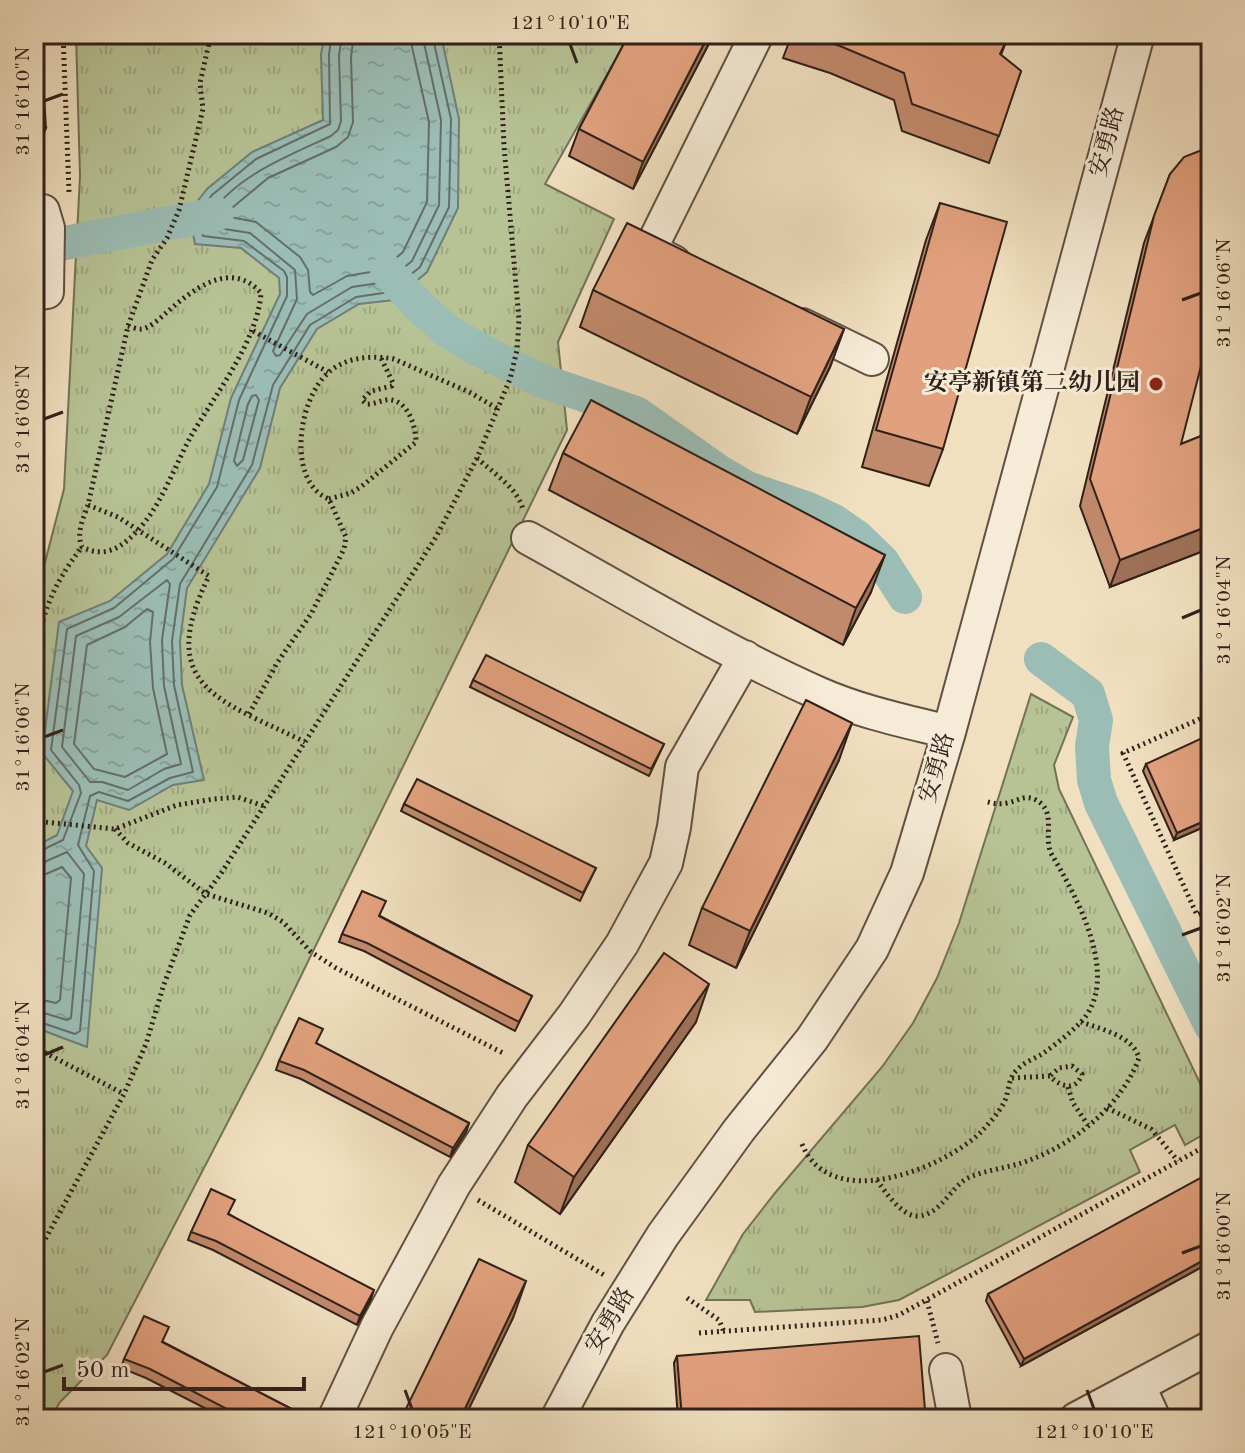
<svg xmlns="http://www.w3.org/2000/svg" width="1245" height="1453" font-family="'Old Standard TT','Noto Serif SC',serif">
<style>
.grass{fill:url(#grass-tufts);stroke:#737258;stroke-width:2}
.water{fill:url(#water-ripples);stroke:#707e77;stroke-width:2}
.lines{fill:none;stroke-linecap:round;stroke-linejoin:round}
.shore{stroke:#656e68;stroke-width:2}
.canal{stroke:#9bbdb5;stroke-width:34}
.minor-casing{stroke:#605044;stroke-width:36}
.path{stroke:#2f201a;stroke-width:5;stroke-dasharray:2 4;stroke-linecap:butt}
.minor{stroke:#f6ebd6;stroke-width:32}
.wall{fill:#c28a6c;stroke:#2f201a;stroke-width:2}
.shaded-wall{fill:#9e7158;stroke:#2f201a;stroke-width:2}
.building{fill:#e2a17e;stroke:#2f201a;stroke-width:2}
.ticks{fill:none;stroke:#2f201a;stroke-width:3}
.poi-dot{fill:#8f2418;stroke:#f6ebd6;stroke-width:3}
.labels{text-anchor:middle;dominant-baseline:central;stroke-width:6;stroke-linejoin:round;paint-order:stroke}
.street-label{font-size:24px;fill:#2f201a;stroke:#f6ebd6}
.poi-label{font-size:24px;font-weight:bold;fill:#2f201a;stroke:#f6ebd6;text-anchor:end}
.neatline{fill:none;stroke:#2f201a;stroke-width:3}
.ticks-label{font-size:20px;text-anchor:middle;fill:#2f201a}
</style>
<defs>
<pattern id="grass-tufts" width="24" height="20" patternUnits="userSpaceOnUse" patternTransform="scale(2)"><rect width="24" height="20" fill="#b7c395"/><path d="M3 7l-1-3M5 7V3M7 7l1-3M15 17l-1-3M17 17v-4M19 17l1-3" fill="none" stroke="#9ea780"/></pattern>
<pattern id="water-ripples" width="26" height="14" patternUnits="userSpaceOnUse" patternTransform="scale(2)"><rect width="26" height="14" fill="#9bbdb5"/><path d="M2 4q2-2 4 0t4 0M15 11q2-2 4 0t4 0" fill="none" stroke="#86a29b"/></pattern>
</defs>
<rect width="100%" height="100%" fill="#f1e0c0"/>
<filter id="stains"><feTurbulence type="fractalNoise" baseFrequency=".0025" numOctaves="4"/><feColorMatrix values="0 0 0 0 .2 0 0 0 0 .09 0 0 0 0 .02 0 0 0 .5 -.17"/></filter>
<radialGradient id="worn" r=".72"><stop offset=".6" stop-color="#630" stop-opacity="0"/><stop offset="1" stop-color="#630" stop-opacity=".3"/></radialGradient>
<path class="grass" d="M 76,34 L 630,34 L 545,184 L 614,219 L 558,342 L 567,430 L 261,1058 L 107,1355 L 60,1402 L 50,1419 L 34,1419 L 34,605 L 64,489 L 80,176 Z
M 1031,694 L 1073,717 L 1054,765 L 1059,789 L 1211,1106 L 1211,1130 L 1185,1145 L 1175,1125 L 1130,1150 L 1140,1172 L 899,1300 L 862,1307 L 755,1312 L 750,1300 L 706,1300 L 743,1234 L 775,1193 L 882,1067 L 913,1023 L 937,978 L 959,923 Z"/>
<path class="water" d="M 325,34 L 438,34 L 442,40 L 459,119 L 458,208 L 427,272 L 394,300 L 359,304 L 317,329 L 280,388 L 260,468 L 187,588 L 180,641 L 182,685 L 204,780 L 173,785 L 129,810 L 97,800 L 86,846 L 102,868 L 87,1047 L 34,1027 L 34,847 L 57,835 L 73,791 L 42,753 L 59,622 L 110,601 L 167,554 L 209,484 L 231,398 L 280,294 L 279,278 L 241,248 L 195,244 L 189,212 L 207,189 L 252,152 L 323,120 L 321,54 Z"/>
<g class="lines">
<path class="shore" d="M 342,34 L 339,56 L 341,121 L 338,130 L 331,136 C 286,157 237,175 208,217 L 212,227 L 250,233 L 295,270 L 297,299 L 273,351 L 276,356 L 280,355 L 307,314 L 352,287 L 386,282 L 412,261 L 439,205 L 441,120 L 422,34
M 354,34 L 351,57 L 353,122 L 348,137 L 336,147 L 268,178 L 227,212 L 230,217 L 256,222 L 300,257 L 308,270 L 310,292 L 313,295 L 347,276 L 382,270 L 403,252 L 427,202 L 429,122 L 409,34
M 256,395 L 259,400 L 243,460 L 237,466 L 234,461 L 248,404 L 252,396 Z
M 167,580 L 170,584 L 162,640 L 164,686 L 181,764 L 164,769 L 128,790 L 102,782 L 90,782 L 62,747 L 76,636 L 119,617 Z
M 147,609 L 153,612 L 150,642 L 153,688 L 167,754 L 125,777 L 94,769 L 74,744 L 87,645 L 125,627 Z
M 34,854 L 63,840 L 81,793 L 79,785 L 51,750 L 67,629 L 114,608 L 173,559 L 217,487 L 239,400 L 287,296 L 287,277 L 284,271 L 244,241 L 203,236 L 198,214 L 212,195 L 256,159 L 330,124 L 329,54 L 332,34
M 34,864 L 42,863 L 67,852 L 84,874 L 71,1018 L 67,1020 L 34,1010
M 34,876 L 46,874 L 62,867 L 71,878 L 60,1000 L 56,1003 L 34,998
M 34,1020 L 75,1034 L 80,1031 L 94,871 L 78,845 L 90,796 L 99,792 L 128,801 L 170,778 L 193,772 L 174,685 L 172,641 L 180,584 L 252,465 L 273,385 L 310,325 L 356,297 L 390,292 L 420,267 L 449,207 L 451,119 L 432,34"/>
<path class="canal" d="M 34,249 L 217,214
M 387,271 L 419,306 L 447,331 L 478,349 L 537,379 L 636,413 L 718,471 L 747,488 L 806,508 L 834,521 L 857,537 L 882,561 L 905,597
M 1041,659 L 1088,694 L 1096,720 L 1092,746 L 1094,780 L 1101,803 L 1211,1026"/>
<defs>
<path id="minor" d="M 34,213 L 43,211 L 48,228 L 47,292 L 34,294
M 674,262 L 650,250 L 757,34
M 802,325 L 872,359
M 528,538 C 624,591 719,649 820,694 C 861,712 905,721 949,732
M 946,1370 L 955,1419
M 1139,1386 L 1154,1419
M 334,1419 L 377,1327 L 454,1185 L 512,1096 L 574,1015 L 622,944 L 666,863 L 674,827 L 682,767 L 745,657
M 557,1419 L 608,1323 L 663,1235 L 739,1130 L 812,1039 L 872,949 L 907,873 L 949,732 L 1138,34
M 1076,1419 L 1211,1347"/>
</defs>
<use href="#minor" class="minor-casing"/>
<path class="path" d="M 63,34 L 69,192
M 128,326 C 131,327 137,329 140,329 C 149,329 159,319 166,313 C 193,289 231,259 261,293 C 258,340 215,395 191,436 C 174,467 161,507 136,532 C 120,549 104,558 82,547 C 76,533 83,519 88,505 L 128,326 L 152,260 L 167,238 L 179,210 L 203,109 L 200,83 L 211,34
M 253,331 L 328,372
M 477,458 C 492,472 519,489 523,510
M 329,499 L 351,493 L 362,486 L 416,442 C 416,428 409,403 392,400 C 384,398 375,405 366,404 L 362,400 L 371,391 L 392,386 L 393,383 L 381,358
M 88,505 L 118,517 L 209,576 C 154,687 220,700 305,742
M 34,655 C 45,608 52,586 82,547
M 249,714 L 277,663 L 311,614 L 344,549 L 346,537 L 329,499 C 286,482 298,399 328,373 C 345,357 372,355 394,359 L 471,393 L 498,409
M 1211,714 L 1123,753 L 1197,915 L 1211,909
M 34,821 L 115,829 L 177,805 L 214,799 L 237,797 L 264,806
M 115,829 L 128,843 L 165,863 L 206,894 L 268,913 L 283,922 L 311,952 L 336,968 L 505,1054
M 34,1047 L 124,1094
M 1012,1078 L 1050,1076 C 1060,1087 1076,1092 1082,1074 L 1072,1066 L 1059,1068 L 1050,1076
M 1068,1087 L 1073,1103 L 1088,1125
M 1107,1108 L 1151,1129 L 1178,1161
M 802,1144 C 830,1214 943,1169 981,1132 C 990,1122 1001,1111 1006,1098 C 1009,1088 1009,1077 1017,1070 C 1024,1062 1034,1059 1042,1054 C 1055,1045 1069,1034 1080,1023 C 1123,979 1076,896 1052,855 C 1042,837 1058,812 1036,800 C 1025,794 1018,801 1007,803 C 999,805 992,803 984,801
M 877,1180 C 885,1192 902,1216 917,1216 C 941,1216 951,1185 970,1177 C 989,1169 1010,1168 1030,1160 C 1075,1143 1122,1105 1139,1058 C 1133,1036 1101,1029 1081,1022
M 478,1200 L 604,1275
M 34,1260 L 124,1094 L 146,1044 L 163,987 L 190,915 L 220,875 L 436,537 L 477,458 L 510,379 L 517,350 L 519,320 L 504,146 L 499,34
M 687,1298 L 719,1320 L 724,1332
M 927,1301 L 938,1343
M 699,1333 L 882,1320 L 899,1315 L 1211,1143"/>
<use href="#minor" class="minor"/>
</g>
<path class="wall" d="M 629,34 L 714,34 L 633,189 L 569,156 L 579,129 Z
M 792,34 L 1004,34 L 1008,37 L 1001,55 L 1021,71 L 989,163 L 902,131 L 894,100 L 830,73 L 783,58 Z
M 1170,174 L 1181,444 L 1211,432 L 1211,548 L 1110,587 L 1080,506 L 1144,243 Z
M 940,203 L 943,449 L 929,486 L 862,467 L 926,240 Z
M 593,290 L 844,329 L 830,367 L 797,434 L 580,327 Z
M 563,453 L 871,592 L 843,645 L 549,490 Z
M 473,680 L 664,744 L 649,776 L 470,687 Z
M 839,760 L 736,968 L 689,945 L 702,908 Z
M 1146,764 L 1211,824 L 1174,840 L 1143,771 Z
M 404,804 L 596,868 L 580,901 L 401,811 Z
M 380,916 L 532,996 L 515,1031 L 364,951 L 339,942 L 342,934 Z
M 696,1022 L 560,1214 L 515,1182 L 528,1145 Z
M 317,1044 L 469,1123 L 466,1132 L 450,1157 L 301,1079 L 276,1070 L 279,1061 Z
M 1211,1194 L 1211,1262 L 1021,1366 L 986,1301 L 988,1294 Z
M 229,1214 L 371,1299 L 357,1325 L 213,1250 L 188,1240 L 191,1232 Z
M 163,1342 L 311,1419 L 226,1419 L 146,1378 L 121,1368 L 124,1359 Z
M 677,1356 L 925,1410 L 922,1418 L 906,1419 L 678,1419 L 674,1363 Z"/>
<path class="shaded-wall" d="M 709,34 L 714,34 L 633,189 L 643,162 Z
M 46,128 L 34,161 L 34,130 Z
M 844,329 L 830,367 L 797,434 L 811,397 Z
M 1211,525 L 1211,548 L 1110,587 L 1120,560 Z
M 885,555 L 871,592 L 843,645 L 856,608 Z
M 852,723 L 839,760 L 736,968 L 750,931 Z
M 1211,818 L 1211,824 L 1174,840 L 1177,833 Z
M 709,984 L 696,1022 L 560,1214 L 574,1177 Z
M 469,1123 L 466,1132 L 450,1157 L 453,1148 Z
M 1211,1256 L 1211,1262 L 1021,1366 L 1024,1359 Z
M 526,1281 L 513,1318 L 464,1419 L 460,1419 Z
M 374,1290 L 371,1299 L 357,1325 L 360,1316 Z
M 925,1410 L 922,1418 L 906,1419 L 820,1419 Z"/>
<path class="building" d="M 34,34 L 40,34 L 46,128 L 34,130 Z
M 629,34 L 709,34 L 643,162 L 579,129 Z
M 801,34 L 1004,34 L 1008,37 L 1000,54 L 1021,71 L 999,136 L 912,104 L 904,73 L 840,46 Z
M 1211,148 L 1211,327 L 1181,444 L 1211,432 L 1211,525 L 1120,560 L 1090,479 L 1154,216 L 1170,174 L 1184,157 L 1202,150 Z
M 940,203 L 1007,222 L 943,449 L 876,430 Z
M 627,223 L 844,329 L 811,397 L 593,290 Z
M 591,400 L 885,555 L 856,608 L 563,453 Z
M 486,655 L 664,744 L 651,769 L 473,680 Z
M 806,700 L 852,723 L 750,931 L 702,908 Z
M 1211,734 L 1211,818 L 1177,833 L 1146,764 Z
M 417,779 L 596,868 L 583,893 L 404,804 Z
M 362,891 L 386,901 L 379,916 L 532,996 L 519,1022 L 367,943 L 342,934 Z
M 664,953 L 709,984 L 574,1177 L 528,1145 Z
M 299,1018 L 323,1029 L 316,1043 L 469,1123 L 453,1148 L 304,1070 L 279,1061 Z
M 1202,1177 L 1211,1194 L 1211,1256 L 1024,1359 L 988,1294 Z
M 211,1189 L 235,1200 L 228,1214 L 374,1290 L 360,1316 L 216,1241 L 191,1232 Z
M 479,1259 L 526,1281 L 460,1419 L 401,1419 Z
M 144,1316 L 169,1327 L 162,1342 L 311,1419 L 246,1419 L 150,1369 L 124,1359 Z
M 919,1336 L 925,1410 L 820,1419 L 682,1419 L 677,1356 Z"/>
<path class="ticks" d="M 570,44 L 577,63M 44,101 L 63,94M 1182,300 L 1201,293M 44,419 L 63,412M 1182,618 L 1201,610M 44,737 L 63,730M 1182,935 L 1201,928M 44,1055 L 63,1047M 1182,1253 L 1201,1246M 44,1372 L 63,1365M 405,1390 L 412,1409M 1087,1390 L 1094,1409"/>
<circle class="poi-dot" cx="1156" cy="384" r="8"/>
<g class="labels">
<g class="street-label">
<text transform="translate(1108 142) rotate(-75)">安勇路</text>
<text transform="translate(938 768) rotate(-74)">安勇路</text>
<text transform="translate(611 1321) rotate(-59)">安勇路</text>
</g>
<g class="poi-label">
<text x="1140" y="384">安亭新镇第二幼儿园</text>
</g>
</g>
<rect width="1245" height="1453" fill="none" stroke="#f1e0c0" stroke-width="88"/>
<path d="M64 1377v12h240v-12" fill="none" stroke="#2f201a" stroke-width="4"/>
<text x="76" y="1377" font-size="24" fill="#2f201a" stroke="#f6ebd6" stroke-width="6" paint-order="stroke">50 m</text>
<rect x="44" y="44" width="1157" height="1365" class="neatline"/>
<g class="ticks-label">
<text x="570" y="29">121°10'10"E</text>
<text transform="translate(22 101) rotate(-90)" y="7">31°16'10"N</text>
<text transform="translate(1223 293) rotate(-90)" y="7">31°16'06"N</text>
<text transform="translate(22 419) rotate(-90)" y="7">31°16'08"N</text>
<text transform="translate(1223 610) rotate(-90)" y="7">31°16'04"N</text>
<text transform="translate(22 737) rotate(-90)" y="7">31°16'06"N</text>
<text transform="translate(1223 928) rotate(-90)" y="7">31°16'02"N</text>
<text transform="translate(22 1055) rotate(-90)" y="7">31°16'04"N</text>
<text transform="translate(1223 1246) rotate(-90)" y="7">31°16'00"N</text>
<text transform="translate(22 1372) rotate(-90)" y="7">31°16'02"N</text>
<text x="412" y="1438">121°10'05"E</text>
<text x="1094" y="1438">121°10'10"E</text>
</g>
<rect width="100%" height="100%" filter="url(#stains)"/>
<rect width="100%" height="100%" fill="url(#worn)"/>
</svg>
